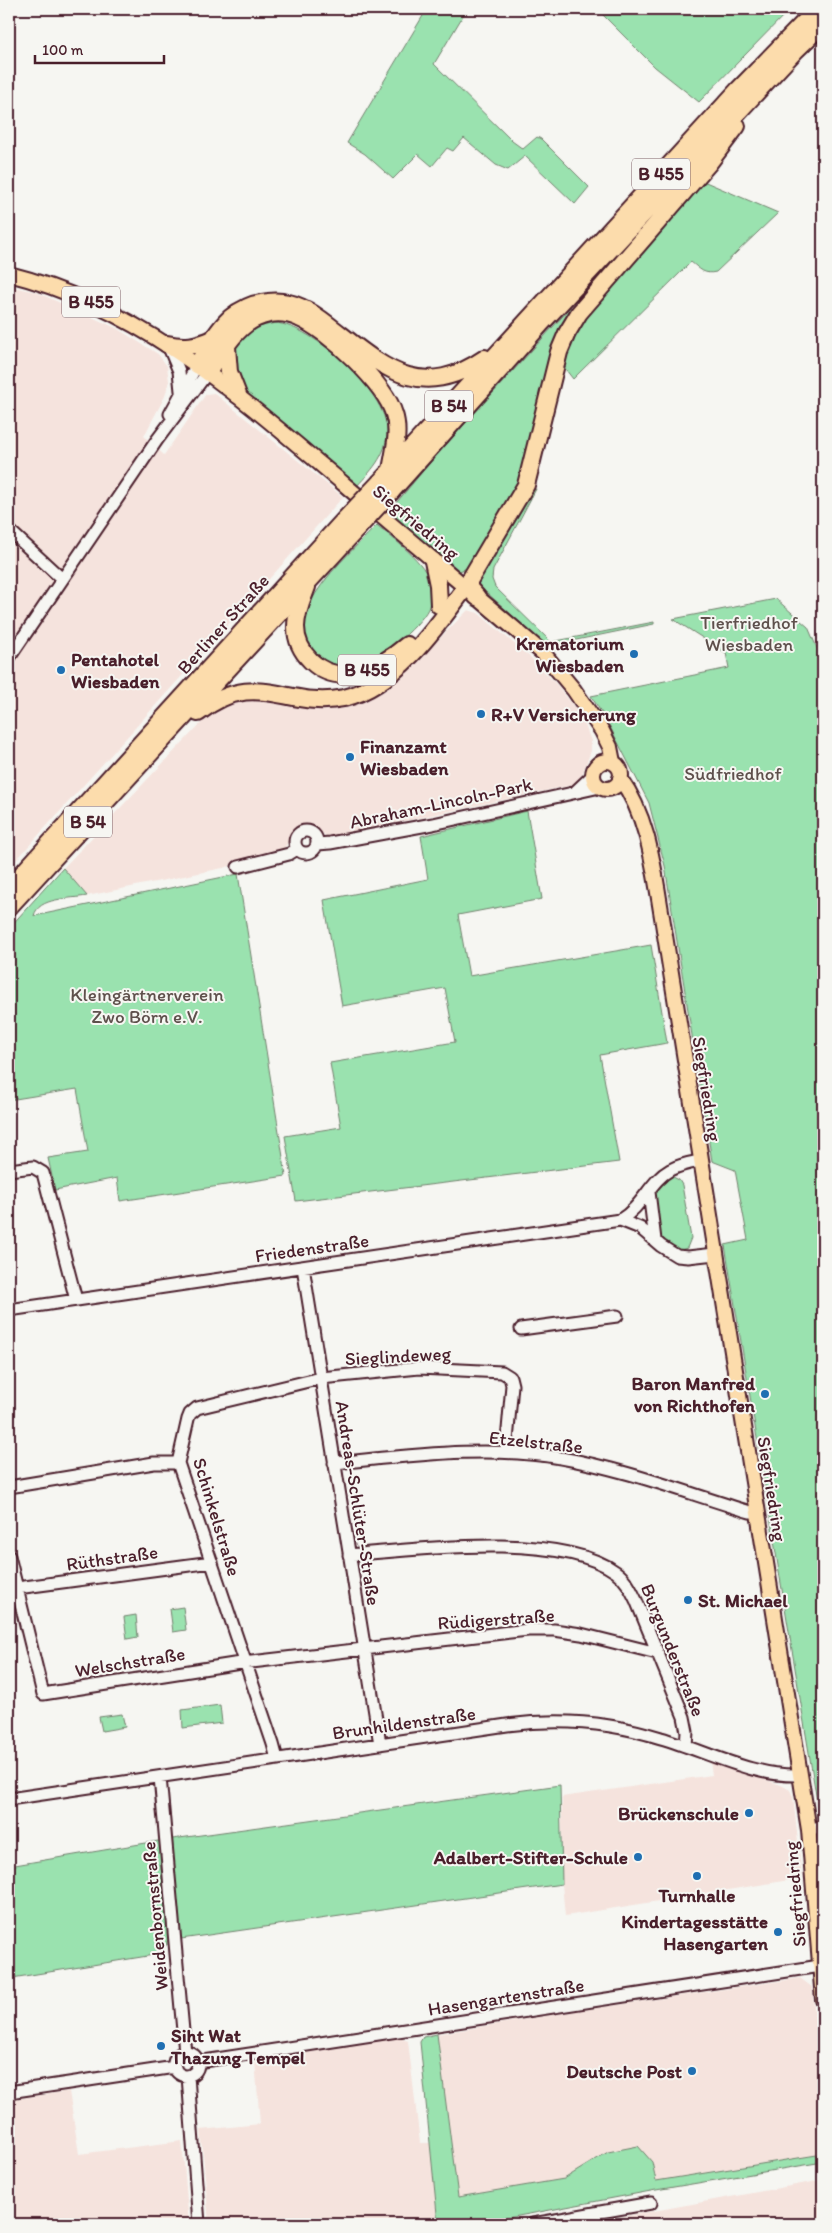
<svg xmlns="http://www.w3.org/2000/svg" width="832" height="2233" font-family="Itim,sans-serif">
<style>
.built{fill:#f5e3dd}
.green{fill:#9ae2af;stroke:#72806d}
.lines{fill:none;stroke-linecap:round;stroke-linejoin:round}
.minor-casing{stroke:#4a1f2b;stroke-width:15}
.major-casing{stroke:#4a1f2b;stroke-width:18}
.highway-casing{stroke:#4a1f2b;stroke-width:20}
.minor{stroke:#f6f6f2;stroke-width:11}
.major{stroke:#fcdcac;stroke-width:14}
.highway{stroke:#fcdcac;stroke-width:16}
.highway-bridge-casing{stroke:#4a1f2b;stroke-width:20;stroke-linecap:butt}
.highway-bridge{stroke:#fcdcac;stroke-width:16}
.poi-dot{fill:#1f6fb2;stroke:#f6f6f2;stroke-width:2}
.labels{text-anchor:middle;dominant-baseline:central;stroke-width:4;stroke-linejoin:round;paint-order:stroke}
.shield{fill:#f6f6f2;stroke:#7e6067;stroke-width:1}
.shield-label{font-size:18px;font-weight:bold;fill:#4a1f2b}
.street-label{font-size:19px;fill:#4a1f2b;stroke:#f6f6f2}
.park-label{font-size:19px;fill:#5e504c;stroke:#f6f6f2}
.poi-label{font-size:19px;font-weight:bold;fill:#4a1f2b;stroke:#f6f6f2;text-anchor:end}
</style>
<rect width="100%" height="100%" fill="#f6f6f2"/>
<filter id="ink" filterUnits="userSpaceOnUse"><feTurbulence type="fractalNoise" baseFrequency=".02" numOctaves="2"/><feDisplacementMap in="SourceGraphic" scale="10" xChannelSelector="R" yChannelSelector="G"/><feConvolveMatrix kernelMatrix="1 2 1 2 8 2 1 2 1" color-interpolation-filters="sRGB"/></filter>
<g filter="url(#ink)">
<path class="built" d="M 9,286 L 36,292 L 116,328 L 158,354 L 167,366 L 169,381 L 165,396 L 144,436 L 164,455 L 206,394 L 214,393 L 343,497 L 9,868 Z
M 468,610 L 478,613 L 531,658 L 557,685 L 582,717 L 591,741 L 591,751 L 581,777 L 572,785 L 334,836 L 326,836 L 314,828 L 303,826 L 294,831 L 284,849 L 223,868 L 87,896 L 63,868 L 205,719 L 222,707 L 236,701 L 250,700 L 323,709 L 337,708 L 364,702 L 386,690 L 406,672 Z
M 710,1761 L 781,1785 L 790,1790 L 793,1797 L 802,1878 L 565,1916 L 562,1884 L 562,1797 L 712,1775 Z
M 800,1978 L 812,1987 L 823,2100 L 823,2154 L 656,2181 L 652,2162 L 608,2152 L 564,2179 L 458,2197 L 437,2034 L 576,2011 Z
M 399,2038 L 408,2041 L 420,2143 L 430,2143 L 438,2224 L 209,2224 L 201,2130 L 260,2124 L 255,2061 Z
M 69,2091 L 79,2154 L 182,2141 L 189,2224 L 9,2224 L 9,2211 L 11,2210 L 9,2192 L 9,2100 Z
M 823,2180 L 823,2224 L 581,2224 L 599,2221 Z"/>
<path class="green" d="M 427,9 L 467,9 L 434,64 L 512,141 L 523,149 L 537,137 L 541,139 L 589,187 L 575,204 L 525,156 L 508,170 L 496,165 L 464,138 L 453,151 L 447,148 L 432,166 L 418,154 L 393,179 L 365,154 L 347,143 Z
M 597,9 L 790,9 L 699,102 L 655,67 Z
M 701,180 L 778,213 L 716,272 C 704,275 700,269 691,262 L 573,379 L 559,361 L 579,318 Z
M 571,307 L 574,312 L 521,483 L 486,546 L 467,568 L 457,572 L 386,515 L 433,459 Z
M 275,323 C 312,325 387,392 387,431 C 387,456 370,472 354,489 L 256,404 L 238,381 L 234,352 L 242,337 L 250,329 Z
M 536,489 L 493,570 L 492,579 L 495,587 L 551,642 L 654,622 L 654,624 L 547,646 L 478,585 L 477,582 L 531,491 Z
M 377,525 C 392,538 427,563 430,583 C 432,591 431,601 428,609 C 419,627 376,664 355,667 C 318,672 290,640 309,605 C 325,574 353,550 377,525 Z
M 776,599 L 808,627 L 823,662 L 823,1809 L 817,1801 L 725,1245 L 748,1240 L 735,1170 L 712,1161 L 665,866 L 649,803 L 608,723 L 591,696 L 729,668 L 726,653 L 673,619 Z
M 527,811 L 542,899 L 458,915 L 469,976 L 651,945 L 667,1043 L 600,1055 L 619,1162 L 296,1201 L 285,1136 L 341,1127 L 330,1063 L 455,1042 L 445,988 L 342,1006 L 324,900 L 428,879 L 421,836 Z
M 63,868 L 87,896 C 70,899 38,897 34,916 L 238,874 L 286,1176 L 120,1201 L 117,1178 L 55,1190 L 48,1158 L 88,1152 L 77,1089 L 9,1100 L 9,928 Z
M 671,1176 L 679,1180 L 682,1185 L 691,1238 L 687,1248 L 677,1251 C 673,1249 667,1247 664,1243 C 658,1234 651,1193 658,1185 C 661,1181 667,1179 671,1176 Z
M 183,1607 L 186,1630 L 173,1632 L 170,1609 Z
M 136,1615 L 138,1637 L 127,1639 L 124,1617 Z
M 220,1705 L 222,1723 L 183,1728 L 182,1710 Z
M 122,1714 L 125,1727 L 102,1731 L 99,1717 Z
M 560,1785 L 562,1884 L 167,1941 L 167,1945 L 160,1946 L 160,1954 L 12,1978 L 14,1994 L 9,1995 L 9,1866 L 158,1841 Z
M 437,2034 L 458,2197 L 564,2179 L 608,2152 L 638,2146 L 652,2162 L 656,2181 L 823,2154 L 823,2162 L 656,2190 L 476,2224 L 438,2224 L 420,2042 L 423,2037 Z"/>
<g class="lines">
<defs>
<path id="minor" d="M 168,345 L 179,371 L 181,391
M 170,414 L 197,365
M 9,530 L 62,579
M 9,658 L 157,440 L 208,372
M 576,791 L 593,775
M295 842a11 11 0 1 1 22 0a11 11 0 1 1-22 0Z
M 318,844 L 330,843 L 433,824 L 600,787
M 238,867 L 289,854 L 297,849
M 9,1170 L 33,1167 L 43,1173 L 76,1300
M 649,1192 L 655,1240
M 620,1220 L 640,1228 L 661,1246 L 677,1256 L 688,1257 L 715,1254
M 303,1267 L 380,1744
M 9,1310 L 620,1220 C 643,1206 650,1181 670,1170 C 679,1165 689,1163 700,1161
M 521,1329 L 617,1316
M 334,1463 C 409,1456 486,1445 561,1458 C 625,1469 687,1493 750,1512 L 757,1512
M 9,1487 L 154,1463 L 178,1463
M 349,1555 C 418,1549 559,1531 616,1572 C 626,1579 631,1590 636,1600 L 684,1717 L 687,1732 L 686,1746
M 9,1556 L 43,1694 L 234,1664 L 528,1630 L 554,1630 L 581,1634 L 657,1653
M 17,1588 L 212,1562
M 277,1759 L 273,1744 L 178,1463 L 188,1419 L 190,1414 L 197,1408 L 321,1378 L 419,1368 L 502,1372 L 510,1377 L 512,1385 L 506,1452
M 160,1777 L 185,2053
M 9,1799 L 507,1725 C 559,1718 611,1722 661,1738 C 706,1751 753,1777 800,1775
M 809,1830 L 823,1826
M174 2064a12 12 0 1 1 24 0a12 12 0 1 1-24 0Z
M 197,2062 L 820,1966
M 188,2076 L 199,2224
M 9,2092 L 175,2067
M 533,2224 L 651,2203"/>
<path id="major" d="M 9,274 C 142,307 243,399 345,485 C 411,542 478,597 544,654 L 574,690 L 602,731 L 610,747 L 613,762
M593 775a14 14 0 1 1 28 0a14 14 0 1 1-28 0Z
M 620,778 C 649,818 654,870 662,917 L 809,1830 L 823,2000"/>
<path id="highway" d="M 167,344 C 184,348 197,346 213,339
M 227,347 L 229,372 L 238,395
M 197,365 C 207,349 216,331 230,318 C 241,309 254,303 268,302 C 293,299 311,311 330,326 C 383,367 419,403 485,358
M 208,372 C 222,353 237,323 262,316 C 274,312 288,313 299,318 C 328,330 385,384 394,414 C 400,432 394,452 391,470
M 380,482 L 739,89 L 817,9
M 391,492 L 541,324 L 796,50 L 823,24
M 433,561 L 438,585 L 439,605
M 307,587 C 302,600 296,613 296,627 C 296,640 302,652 311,661 C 341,690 381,667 407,645
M 477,597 L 469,588 L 469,581 L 526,485 L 559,352 L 567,333 L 579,313 L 709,163 L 737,126
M 198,713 C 257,667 286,710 344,698 C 395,686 436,628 465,588
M 9,888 L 345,519
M 9,907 L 357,529"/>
</defs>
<use href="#minor" class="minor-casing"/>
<use href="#major" class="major-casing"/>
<use href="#highway" class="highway-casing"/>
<use href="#minor" class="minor"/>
<use href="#major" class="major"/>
<use href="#highway" class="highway"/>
<defs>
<path id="highway-bridge" d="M 345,519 L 380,482
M 357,529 L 391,492"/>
</defs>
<use href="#highway-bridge" class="highway-bridge-casing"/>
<use href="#highway-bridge" class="highway-bridge"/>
</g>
</g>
<g class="poi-dot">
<circle cx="634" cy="654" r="5"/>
<circle cx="61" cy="670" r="5"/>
<circle cx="481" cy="714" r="5"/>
<circle cx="350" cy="757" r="5"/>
<circle cx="765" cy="1394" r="5"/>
<circle cx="688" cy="1600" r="5"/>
<circle cx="749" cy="1813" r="5"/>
<circle cx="638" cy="1857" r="5"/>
<circle cx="697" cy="1876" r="5"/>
<circle cx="778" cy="1932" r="5"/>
<circle cx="161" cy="2046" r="5"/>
<circle cx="692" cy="2071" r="5"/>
</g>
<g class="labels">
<g class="shield">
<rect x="632" y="158.5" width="58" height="31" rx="4"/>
<rect x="62" y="286.5" width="58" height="31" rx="4"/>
<rect x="425" y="390.5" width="48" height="31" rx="4"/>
<rect x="338" y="654.5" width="58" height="31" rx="4"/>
<rect x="64" y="806.5" width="48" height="31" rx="4"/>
</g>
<g class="shield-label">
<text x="661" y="174">B 455</text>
<text x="91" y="302">B 455</text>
<text x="449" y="406">B 54</text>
<text x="367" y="670">B 455</text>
<text x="88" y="822">B 54</text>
</g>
<g class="street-label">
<text transform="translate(416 522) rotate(40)">Siegfriedring</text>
<text transform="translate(223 624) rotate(-48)">Berliner Straße</text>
<text transform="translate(441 803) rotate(-12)">Abraham-Lincoln-Park</text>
<text transform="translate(707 1089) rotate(81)">Siegfriedring</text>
<text transform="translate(312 1248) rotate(-8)">Friedenstraße</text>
<text transform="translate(398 1356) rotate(-3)">Sieglindeweg</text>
<text transform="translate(536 1442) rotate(6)">Etzelstraße</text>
<text transform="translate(772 1489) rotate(81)">Siegfriedring</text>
<text transform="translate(358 1503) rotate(81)">Andreas-Schlüter-Straße</text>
<text transform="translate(217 1517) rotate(73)">Schinkelstraße</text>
<text transform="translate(112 1558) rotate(-8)">Rüthstraße</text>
<text transform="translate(496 1619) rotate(-4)">Rüdigerstraße</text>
<text transform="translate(673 1650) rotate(68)">Burgunderstraße</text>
<text transform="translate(130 1662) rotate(-9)">Welschstraße</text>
<text transform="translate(404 1723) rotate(-8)">Brunhildenstraße</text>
<text transform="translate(795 1894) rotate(-95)">Siegfriedring</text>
<text transform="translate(155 1916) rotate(-95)">Weidenbornstraße</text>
<text transform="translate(506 1997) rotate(-9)">Hasengartenstraße</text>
</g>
<g class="park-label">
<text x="749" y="622">Tierfriedhof<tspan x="749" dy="22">Wiesbaden</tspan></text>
<text x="733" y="773">Südfriedhof</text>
<text x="147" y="994">Kleingärtnerverein<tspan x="147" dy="22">Zwo Börn e.V.</tspan></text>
</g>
<g class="poi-label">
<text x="624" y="643">Krematorium<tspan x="624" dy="22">Wiesbaden</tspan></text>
<text x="71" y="659" text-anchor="start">Pentahotel<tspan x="71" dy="22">Wiesbaden</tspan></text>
<text x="491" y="714" text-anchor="start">R+V Versicherung</text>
<text x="360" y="746" text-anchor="start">Finanzamt<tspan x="360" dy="22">Wiesbaden</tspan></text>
<text x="755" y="1383">Baron Manfred<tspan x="755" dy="22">von Richthofen</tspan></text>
<text x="698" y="1600" text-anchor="start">St. Michael</text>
<text x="739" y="1813">Brückenschule</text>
<text x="628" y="1857">Adalbert-Stifter-Schule</text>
<text x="697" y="1895" text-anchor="middle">Turnhalle</text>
<text x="768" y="1921">Kindertagesstätte<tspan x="768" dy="22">Hasengarten</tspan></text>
<text x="171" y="2035" text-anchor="start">Siht Wat<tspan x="171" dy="22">Thazung Tempel</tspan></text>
<text x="682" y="2071">Deutsche Post</text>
</g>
</g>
<rect width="832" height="2233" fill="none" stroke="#f6f6f2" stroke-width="30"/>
<rect x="15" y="15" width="802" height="2203" fill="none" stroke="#4a1f2b" stroke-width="2" filter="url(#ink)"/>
<path d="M35 55v8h129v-8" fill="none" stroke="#4a1f2b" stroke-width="2.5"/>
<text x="42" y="55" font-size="15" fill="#4a1f2b" stroke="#f6f6f2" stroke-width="4" paint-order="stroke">100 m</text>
</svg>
